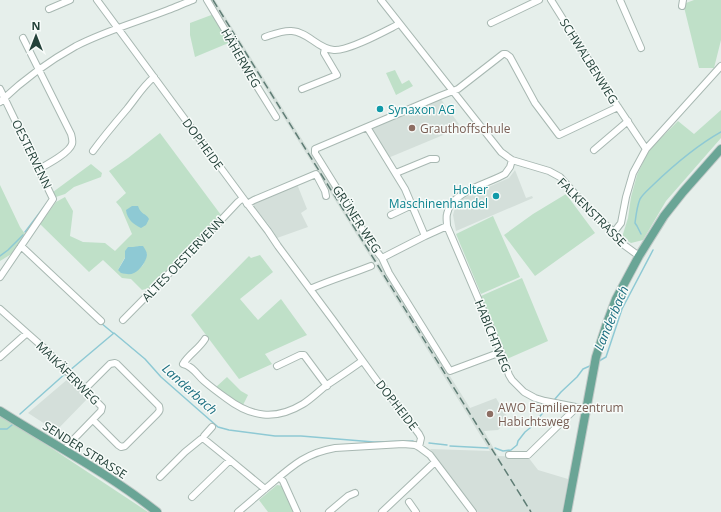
<svg xmlns="http://www.w3.org/2000/svg" width="721" height="512" viewBox="0 0 721 512" font-family="'Open Sans',sans-serif">
<rect width="100%" height="100%" fill="#e6efeb"/>
<path fill="#d4dfda" d="M211,0H215L378,261L374,263Z
M440,98L459,124L448,133L388,158L370,129L371,127Z
M515,170L526,198L532,196L533,198L456,231L453,215L456,204L461,199L509,178Z
M297,184L307,209L301,213L308,227L277,238L269,225L254,207L253,204L254,203Z
M379,263L470,408L496,398L509,420L498,430L484,431L498,456L528,457L538,470L568,479L562,512H478L440,462L430,449L490,451L375,265Z
M69,378L89,397L56,431L28,413Z"/>
<path fill="#bfe0c8" fill-rule="evenodd" d="M694,0H721V40L714,68H699L684,7L686,3Z
M214,14L231,42L195,57L190,35V23Z
M395,70L402,84L409,80L413,86L396,95L386,73Z
M721,110V138L666,201L643,240L631,243L623,238V234L628,218L631,197L637,175L649,150L678,121L694,134Z
M160,133L221,215L149,288L142,290L131,279L122,278L103,260L89,272L40,224L56,202L65,197L73,211L70,236L83,242L105,243L115,251L132,234L121,208L116,202L126,193L109,171L128,158ZM139,246L147,254L143,265L135,272L118,270C123,261 128,249 139,246Z
M91,164L102,173L101,177L74,187L65,194L56,197L53,192Z
M0,185L20,227L25,234L13,253L0,261Z
M566,194L595,233L535,276L504,235L533,214Z
M493,216L520,277L481,294L456,234Z
M260,255L273,272L240,299L258,320L281,299L307,335L265,354L272,364L239,379L191,315L249,256L251,258Z
M522,278L548,341L507,359L481,296Z
M227,377L241,391L248,395L243,405L230,398L216,387Z
M0,414L148,512H0Z
M277,485L283,486L296,512H268L259,500Z"/>
<path fill="#8ec9d4" d="M132,206H138C141,215 146,213 149,219L146,225L141,228C133,224 127,219 126,210Z
M139,246H143C145,249 147,252 147,255C146,262 140,270 134,273C130,275 126,274 121,273L118,270L125,258V251L128,247H133Z"/>
<g fill="none" stroke-linecap="round" stroke-linejoin="round">
<path stroke="#8ec9d4" stroke-width="1.5" d="M25,232L47,203
M641,234L637,226L635,223C636,215 637,206 640,199C643,194 649,189 653,185C674,165 696,146 721,132
M0,256L8,250L23,235
M101,323L113,333
M599,361L606,357L622,309L653,250
M69,371L114,333L145,359L161,377L194,406L218,427L229,430L275,436H301L374,442L413,441
M555,399L561,392L577,377L583,369L592,365
M20,414L66,373
M0,429H7L12,425
M429,443L447,445
M450,446L488,448
M495,448L503,451L511,450L517,445L518,441L525,432L530,428L547,408"/>
<defs>
<path id="minor" d="M97,0L243,198L268,231L278,246L333,320L378,382L384,388L419,434L421,438L419,447
M207,0L237,50L238,56L276,117
M381,0L501,152L512,160L549,171L560,177L592,213L614,232L624,245L639,256
M551,0L618,107L646,149
M620,0L641,48
M682,6L683,0
M49,9L70,0
M491,23L539,0
M265,37C274,34 283,30 292,31C308,32 318,49 334,50C349,51 385,31 399,24
M23,38L71,134C72,138 73,141 72,144C69,153 48,164 39,169
M0,89L53,199L0,277
M302,89L337,75L324,53L325,48
M0,102C23,80 49,61 76,46C105,31 137,22 168,10C176,7 185,3 193,0
M367,127L405,189L425,236
M594,150L628,121
M93,151C104,136 115,123 127,109C136,98 143,86 154,77
M512,160L510,167L505,174C488,184 451,191 447,214C446,217 447,222 447,226L501,352L509,375L512,380L524,392L535,398L545,401L586,409
M396,173L430,159H436
M247,204L254,200L316,174L325,191L326,196
M391,215L412,205
M614,232L621,223L626,197L633,173L646,149L721,66
M21,246L101,321
M382,258L425,236L447,226
M310,289C330,280 351,274 371,266
M0,309L27,333L0,357
M123,320L206,236L238,202L243,198
M27,333L44,348L102,407L101,411L70,443L65,450
M205,339C199,349 189,354 183,364C193,366 197,375 204,381C211,387 219,393 226,398C251,417 275,421 303,404C311,399 319,391 327,385C339,377 351,369 362,361
M501,352L450,371L389,273L382,258L374,248L315,153V149L440,96L458,89L503,54H506L510,57L535,103L559,135L618,107
M277,366L300,355H304L327,386
M85,389L110,364L115,363L117,364L159,406C160,410 160,411 157,414L125,446L121,447L118,445L93,420
M204,439V436L212,427
M509,455H528L573,411L575,407
M160,477L185,452L201,439H204L230,460L265,489
M279,477L283,481L297,512
M192,497L230,460
M409,502L416,512
M238,512C249,503 260,493 271,484C292,466 306,453 335,448L403,444L415,445L419,447L430,455L473,512
M329,512L348,496L355,493
M382,512L435,462"/>
<path id="major" d="M0,411C52,444 108,473 157,512
M567,512L596,357L607,323L616,299L639,256L664,216L683,192L721,149"/>
</defs>
<use href="#minor" stroke="#a8b8b2" stroke-width="8"/>
<use href="#major" stroke="#c2cac8" stroke-width="10"/>
<use href="#minor" stroke="#fff" stroke-width="6"/>
<use href="#major" stroke="#6aa596" stroke-width="8"/>
<path stroke="#5f7d75" stroke-width="1.5" stroke-dasharray="8 4" stroke-linecap="butt" d="M213,0L531,512"/>
</g>
<g fill="#0f9aa8" stroke="#f7fbf9" stroke-width="1.5">
<circle cx="380" cy="109" r="4"/>
<circle cx="496" cy="196" r="4"/>
</g>
<g fill="#8d6e63" stroke="#f7fbf9" stroke-width="1.5">
<circle cx="412" cy="128" r="4"/>
<circle cx="490" cy="414" r="4"/>
</g>
<g text-anchor="middle" dominant-baseline="central" stroke-width="3" stroke-linejoin="round" paint-order="stroke">
<g font-size="12" fill="#24423a" stroke="#f7fbf9">
<text transform="translate(241 58) rotate(60)">HÄHERWEG</text>
<text transform="translate(589 61) rotate(58)">SCHWALBENWEG</text>
<text transform="translate(203 144) rotate(54)">DOPHEIDE</text>
<text transform="translate(32 154) rotate(64)">OESTERVENN</text>
<text transform="translate(592 212) rotate(45)">FALKENSTRASSE</text>
<text transform="translate(357 219) rotate(57)">GRÜNER WEG</text>
<text transform="translate(183 259) rotate(-46)">ALTES OESTERVENN</text>
<text transform="translate(493 336) rotate(68)">HABICHTWEG</text>
<text transform="translate(68 373) rotate(45)">MAIKÄFERWEG</text>
<text transform="translate(397 405) rotate(52)">DOPHEIDE</text>
<text transform="translate(85 450) rotate(32)">SENDER STRASSE</text>
</g>
<g font-size="12" fill="#0d838f" stroke="#f7fbf9" text-anchor="start">
<text x="388" y="109">Synaxon AG</text>
<text x="488" y="189" text-anchor="end">Holter<tspan x="488" dy="14">Maschinenhandel</tspan></text>
</g>
<g font-size="12" fill="#785e54" stroke="#f7fbf9" text-anchor="start">
<text x="420" y="128">Grauthoffschule</text>
<text x="498" y="407">AWO Familienzentrum<tspan x="498" dy="14">Habichtsweg</tspan></text>
</g>
<g font-size="13" font-style="italic" fill="#1c6f80" stroke="#f7fbf9">
<text transform="translate(611 318) rotate(-67)">Landerbach</text>
<text transform="translate(190 389) rotate(42)">Landerbach</text>
</g>
</g>
<g transform="translate(36 36)" stroke="#f7fbf9" stroke-width="3" paint-order="stroke">
<path d="M0-3L7 15L0 10L-7 15Z" fill="#24423a"/>
<text y="-6" font-size="11" font-weight="bold" text-anchor="middle" fill="#24423a">N</text>
</g>
</svg>
